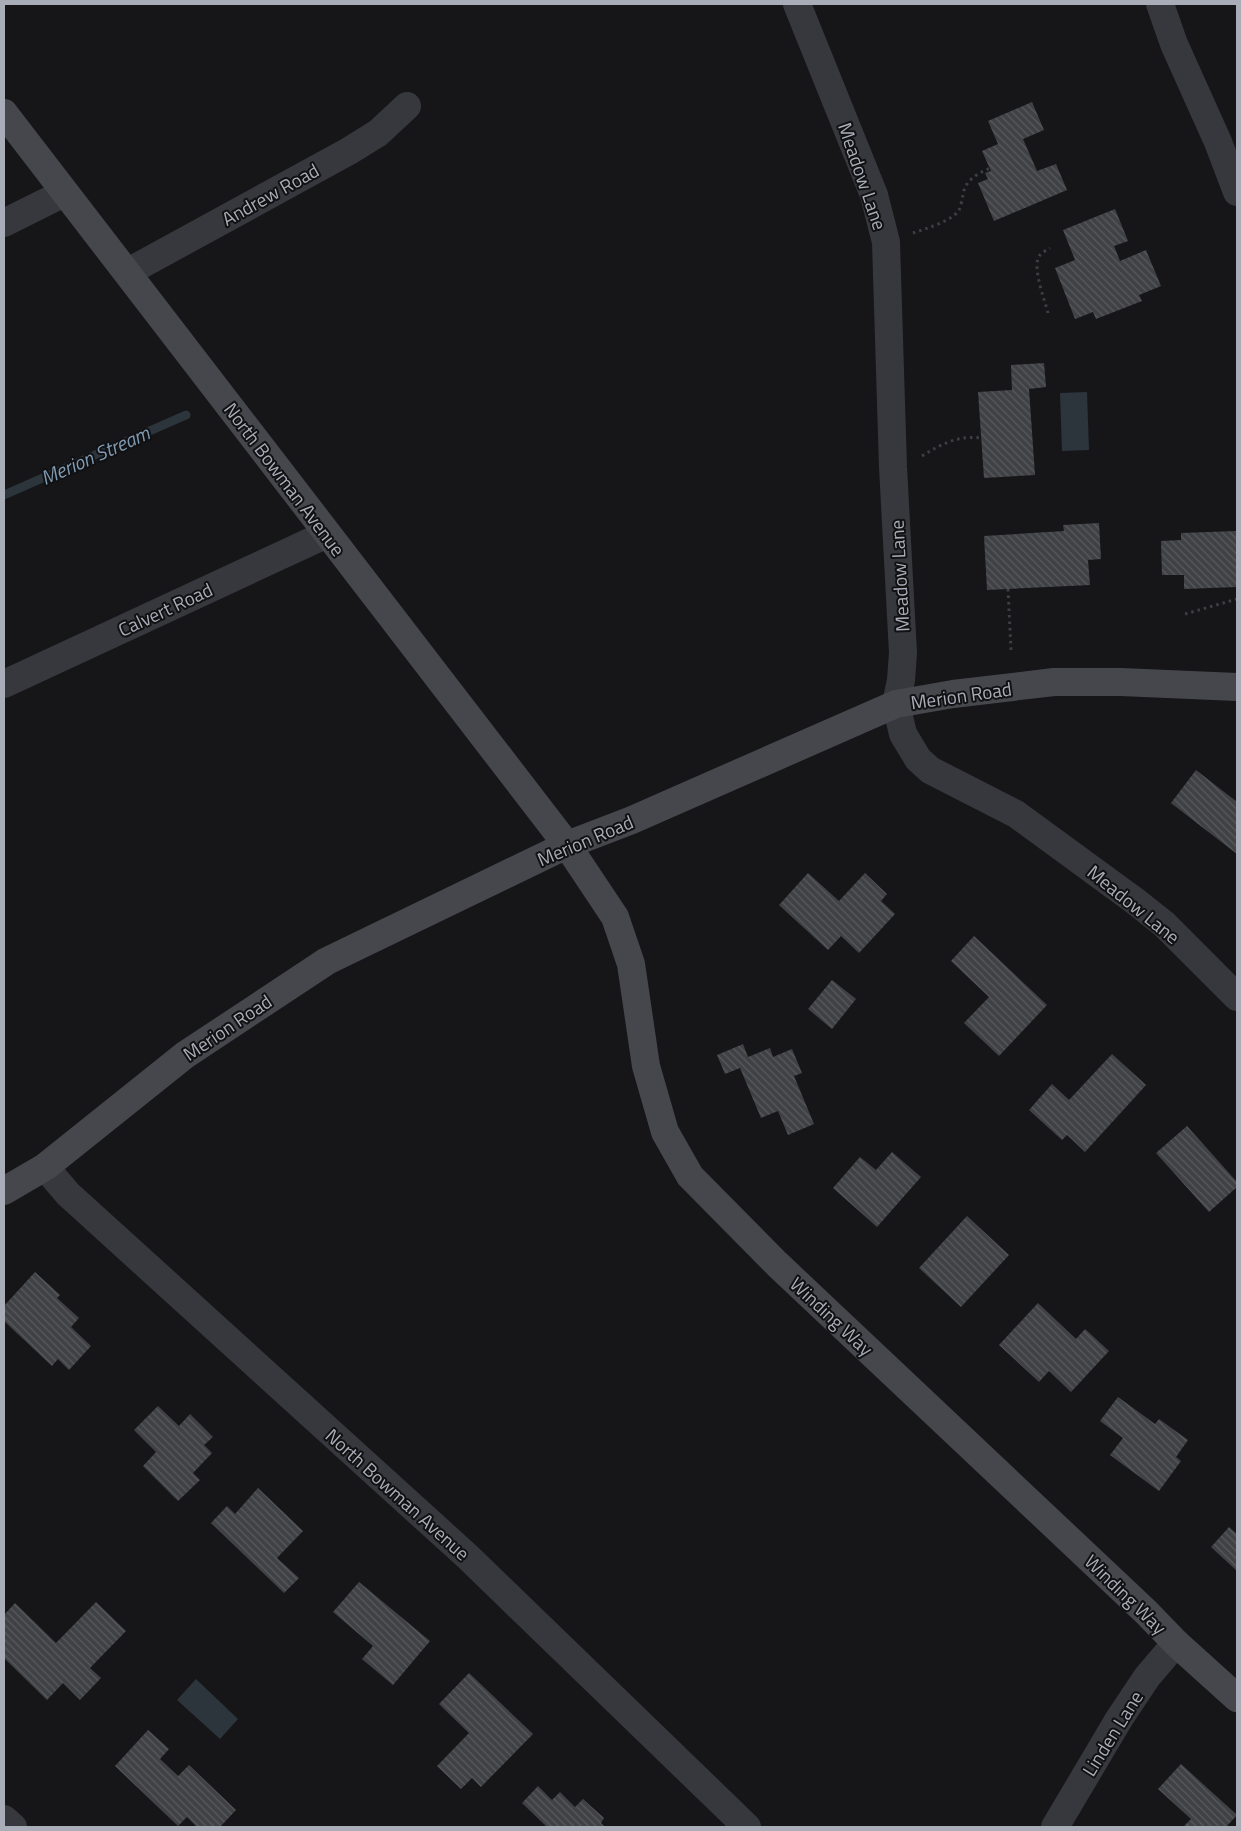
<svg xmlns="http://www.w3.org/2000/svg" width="1241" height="1831" viewBox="0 0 1241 1831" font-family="'Titillium Web',sans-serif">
<defs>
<pattern id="building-back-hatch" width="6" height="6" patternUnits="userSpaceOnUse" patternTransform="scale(1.25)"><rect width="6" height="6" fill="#404145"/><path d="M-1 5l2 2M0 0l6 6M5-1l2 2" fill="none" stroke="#595a5e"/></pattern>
</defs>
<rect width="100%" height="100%" fill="#161618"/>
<path fill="#2c353c" d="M1087,392L1089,450L1062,451L1060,393Z
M196,1679L238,1719L220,1739L177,1700Z"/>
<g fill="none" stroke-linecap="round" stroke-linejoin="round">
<path stroke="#2c353c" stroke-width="9" d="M4,495L186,415"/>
</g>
<path fill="url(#building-back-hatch)" d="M1032,102L1044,130L1023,139L1037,171L1056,164L1067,190L994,221L978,183L988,179L985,173L991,171L982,151L998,144L988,121Z
M1115,209L1128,241L1114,246L1120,261L1146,250L1161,286L1139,295L1142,301L1096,319L1093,312L1075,319L1055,268L1075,260L1063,230Z
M1044,363L1046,387L1029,389L1035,475L984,478L978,392L1012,390L1011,365Z
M1099,523L1101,559L1088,560L1090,585L987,590L984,536L1064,531L1063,525Z
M1237,531V587L1184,589V575H1162L1161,541L1181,540V533Z
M1196,770L1237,802V854L1171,803Z
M808,873L839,901L865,873L887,894L881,901L895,914L859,953L841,936L828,950L779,905Z
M974,936L1047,1005L999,1056L964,1023L989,997L951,961Z
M832,980L856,999L832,1029L808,1009Z
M743,1044L748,1057L770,1048L773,1057L792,1049L802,1073L794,1076L814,1124L788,1135L778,1111L761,1118L740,1068L725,1074L717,1055Z
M1112,1054L1146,1085L1085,1152L1067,1135L1062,1140L1029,1110L1052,1084L1069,1100Z
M1187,1126L1237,1182V1187L1209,1212L1156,1153Z
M892,1152L921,1177L877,1227L833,1188L860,1157L876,1170Z
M967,1216L1009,1255L961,1307L919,1268Z
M35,1272L60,1295L57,1298L79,1318L71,1327L91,1346L69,1370L58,1359L52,1366L4,1321V1306Z
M1038,1303L1076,1339L1085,1329L1109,1351L1071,1392L1049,1371L1039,1382L999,1345Z
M1118,1397L1155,1424L1159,1419L1188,1440L1176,1457L1181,1461L1159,1491L1110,1455L1123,1438L1100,1421Z
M158,1406L179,1426L190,1414L213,1437L204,1445L212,1453L193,1473L200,1480L178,1501L143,1466L156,1452L134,1430Z
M258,1488L303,1531L277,1558L299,1578L284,1593L211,1523L227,1506L235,1514Z
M1229,1527L1237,1534V1571L1211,1547Z
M359,1582L430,1641L393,1685L362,1659L373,1646L333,1612Z
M96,1602L126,1631L90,1668L101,1678L80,1700L63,1683L47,1700L4,1658V1615L15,1603L56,1643Z
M469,1673L533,1734L481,1787L472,1778L461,1789L437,1766L469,1733L439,1704Z
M148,1730L169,1749L160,1759L178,1776L189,1765L236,1810L220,1827H197L187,1817L178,1826L115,1766Z
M1181,1764L1237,1815L1226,1827H1183L1191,1819L1158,1789Z
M538,1786L552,1800L560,1792L575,1807L583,1799L604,1818L601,1823L605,1827H547L522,1803Z"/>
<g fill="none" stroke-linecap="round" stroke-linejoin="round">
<path stroke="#3d3f44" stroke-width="3" stroke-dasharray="2.5 4" stroke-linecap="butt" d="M913,233C925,229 952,221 959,210C961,206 962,199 963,195C965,180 977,174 990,168
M1048,313C1045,301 1031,265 1040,255C1042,252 1047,250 1050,248
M922,456C941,444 959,435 981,438
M1008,589L1011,650
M1185,614L1237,599"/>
<path stroke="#37383d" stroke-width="28" d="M797,4L874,195L886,242L893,467L903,653L901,680L896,704L903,734L918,759L930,770L1016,814L1135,901L1164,924L1237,997
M1160,4L1174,44L1218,142L1237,192
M4,223L64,193
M128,272L349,151L378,133L407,106
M4,684L327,534
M45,1167L68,1194L468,1557L747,1827
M4,1819L13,1827
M1055,1827L1119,1719L1147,1677L1176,1643"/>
<path stroke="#45474d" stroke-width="28" d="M4,113L567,845L615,917L631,964L646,1066L665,1132L690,1176L777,1264L1146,1612L1176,1643L1237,1698
M4,1191L45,1167L185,1055L327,961L567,845L632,820L896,704L953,694L1054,682H1121L1237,687"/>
</g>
<g text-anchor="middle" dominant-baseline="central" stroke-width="4" stroke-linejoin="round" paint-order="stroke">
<g font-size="19" fill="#a8adb8" stroke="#111113">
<text transform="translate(863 176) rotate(71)">Meadow Lane</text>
<text transform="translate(270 194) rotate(-29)">Andrew Road</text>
<text transform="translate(285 479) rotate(53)">North Bowman Avenue</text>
<text transform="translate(899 576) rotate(-93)">Meadow Lane</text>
<text transform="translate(165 609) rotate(-25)">Calvert Road</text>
<text transform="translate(961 695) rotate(-8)">Merion Road</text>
<text transform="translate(585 840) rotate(-23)">Merion Road</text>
<text transform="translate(1134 904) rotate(39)">Meadow Lane</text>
<text transform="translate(227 1027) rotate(-34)">Merion Road</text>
<text transform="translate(832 1316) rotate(43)">Winding Way</text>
<text transform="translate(398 1494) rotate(42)">North Bowman Avenue</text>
<text transform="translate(1126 1594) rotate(44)">Winding Way</text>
<text transform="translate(1112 1733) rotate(-58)">Linden Lane</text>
</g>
<g font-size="20" font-style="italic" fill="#7f9bb3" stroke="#111113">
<text transform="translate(95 455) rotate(-24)">Merion Stream</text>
</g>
</g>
<rect width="1241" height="1831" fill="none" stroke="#a8adb8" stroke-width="10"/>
</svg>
